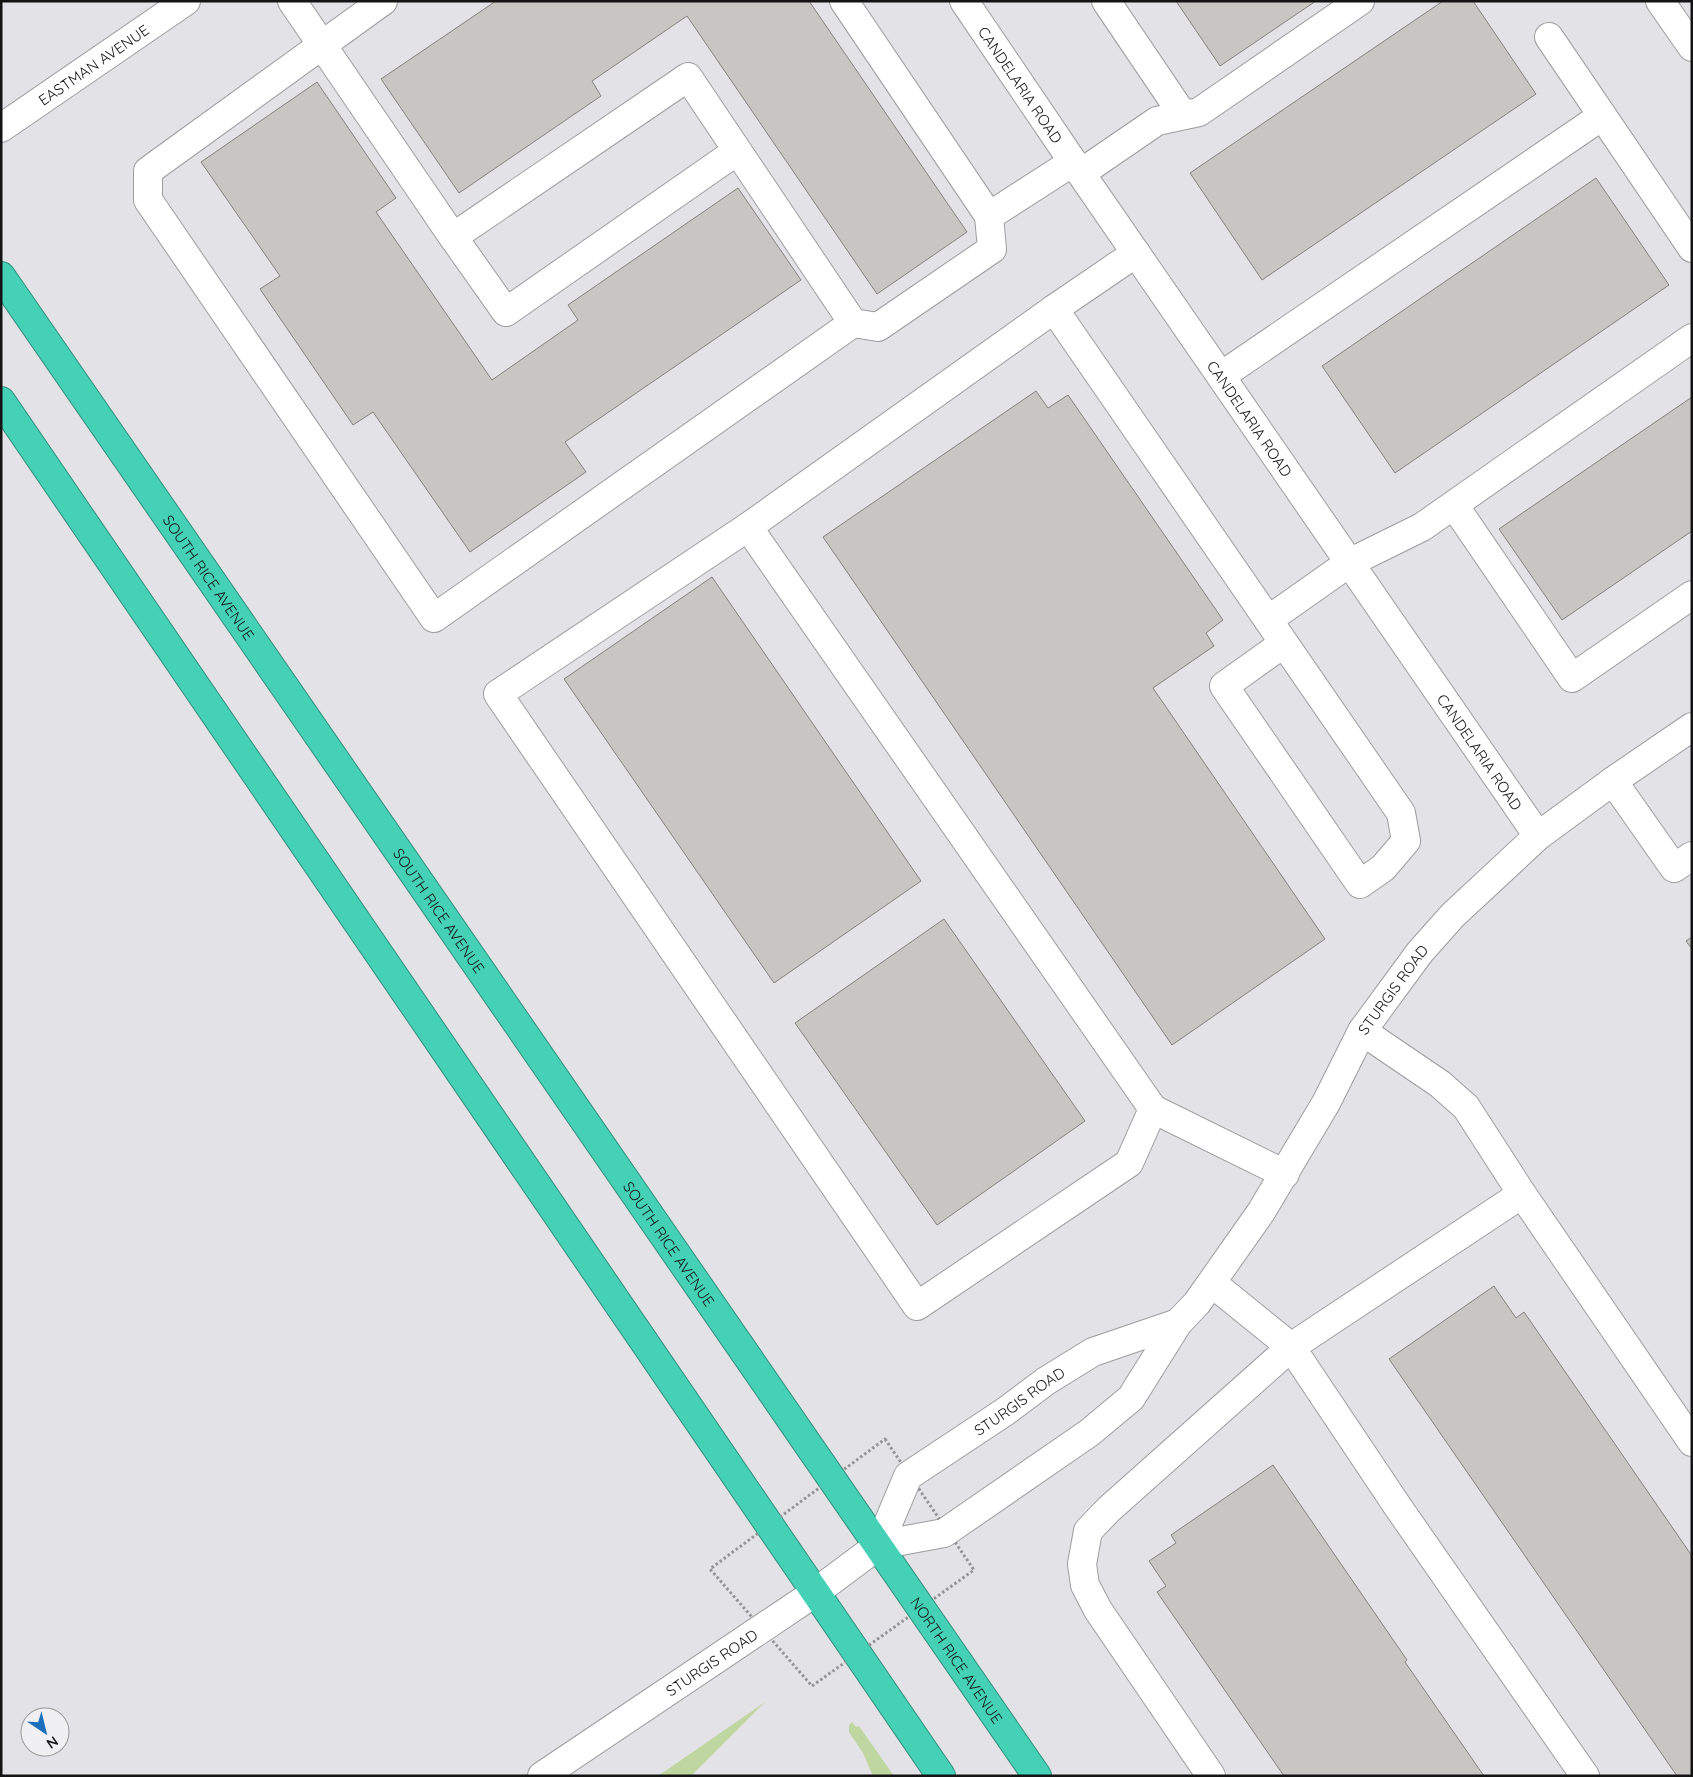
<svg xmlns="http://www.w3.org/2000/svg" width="1693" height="1777" viewBox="0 0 1693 1777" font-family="Quicksand,sans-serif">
<rect width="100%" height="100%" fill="#e3e2e6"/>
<path fill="#bfd6a1" d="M765,1702L691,1776H658Z
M852,1722L856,1727L859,1726L894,1776H873L863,1753L849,1732V1725Z"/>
<path fill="#c8c6c3" stroke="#84827f" d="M496,1H809L967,232L877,294L687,16L592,81L601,96L459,193L381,79Z
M1176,1H1316L1220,66Z
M1443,1H1473L1536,94L1262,280L1190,173Z
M317,82L396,198L376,212L492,380L578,320L568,305L738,188L801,280L565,442L586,472L470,552L373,412L353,425L260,289L280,276L201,162Z
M1596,178L1669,285L1395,473L1322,366Z
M1036,391L1048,408L1068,395L1223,620L1206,633L1214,646L1153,688L1325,939L1172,1045L823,537Z
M1692,397V531L1562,620L1499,529Z
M712,577L921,881L774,983L564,679Z
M944,919L1085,1121L937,1225L795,1023Z
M1692,937V949L1686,941Z
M1494,1286L1516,1318L1524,1312L1692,1556V1776H1677L1389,1359Z
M1273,1465L1407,1660L1405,1662L1484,1776H1284L1157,1592L1166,1586L1149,1561L1176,1543L1171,1535Z"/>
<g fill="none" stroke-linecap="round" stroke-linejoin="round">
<defs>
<g id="minor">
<path d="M292,1L453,237L688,77L853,323"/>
<path d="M383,1L148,171V200L434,618L853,323L878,327L992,249L989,216L844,1"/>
<path id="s1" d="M964,1L1073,162L1538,836"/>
<path d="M1106,1L1183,115"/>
<path d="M1660,1L1692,47"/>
<path d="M1549,37L1692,248"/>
<path id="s2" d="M1,128L186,1"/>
<path d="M1081,173L1157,121L1199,112L1360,1"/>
<path d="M989,216L1073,162"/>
<path d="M453,237L506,312L737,151"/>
<path d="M1136,253L1054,309L1401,813L1406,841L1383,868L1360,884L1224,686L1284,643"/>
<path d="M1054,309L748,527L1153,1109L1285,1174"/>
<path d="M1221,376L1602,116"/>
<path d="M1454,505L1572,678L1692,595"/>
<path d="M748,527L498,694L917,1306L1129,1163L1153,1109"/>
<path d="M1268,620L1349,563L1422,527L1692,338"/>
<path d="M1613,781L1674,868L1692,856"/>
<path d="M1362,1031L1440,1084L1466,1107L1522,1194L1291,1347L1398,1507L1585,1776"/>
<path d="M1522,1194L1692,1442"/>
<path id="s3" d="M879,1545L908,1476L1006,1411L1046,1381L1093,1352L1178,1323"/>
<path id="s4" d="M542,1776L816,1592L879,1545L944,1533L1089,1433L1131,1398L1178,1323L1197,1303L1261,1212L1326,1103L1362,1031L1420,952L1453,915L1538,836L1613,781L1692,727"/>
<path d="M1211,1776L1098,1610L1085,1585L1082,1564L1088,1531L1108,1510L1291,1347L1212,1283"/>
</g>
<g id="highway">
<path id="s5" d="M1,276L1037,1776"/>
<path d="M1,401L941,1776"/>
</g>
</defs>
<use href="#minor" stroke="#9d9da0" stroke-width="30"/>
<use href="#highway" stroke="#338f7e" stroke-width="30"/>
<path stroke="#949396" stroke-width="3" stroke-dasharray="2.5 2.5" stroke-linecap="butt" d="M885,1439L974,1570L812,1686L710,1569Z"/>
<use href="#minor" stroke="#fff" stroke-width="28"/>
<use href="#highway" stroke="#44d1b6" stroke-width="28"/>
</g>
<g text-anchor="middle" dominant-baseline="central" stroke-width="4.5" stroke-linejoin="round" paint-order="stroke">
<g font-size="15" fill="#141415" stroke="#f0f0f3">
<text stroke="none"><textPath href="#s2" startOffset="112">EASTMAN AVENUE</textPath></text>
<text stroke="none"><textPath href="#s1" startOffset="101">CANDELARIA ROAD</textPath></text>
<text stroke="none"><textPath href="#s1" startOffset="506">CANDELARIA ROAD</textPath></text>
<text stroke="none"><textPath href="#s5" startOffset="366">SOUTH RICE AVENUE</textPath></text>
<text stroke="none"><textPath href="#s1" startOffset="911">CANDELARIA ROAD</textPath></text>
<text stroke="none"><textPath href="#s5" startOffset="771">SOUTH RICE AVENUE</textPath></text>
<text stroke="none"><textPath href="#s4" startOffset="1192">STURGIS ROAD</textPath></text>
<text stroke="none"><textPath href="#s5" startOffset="1176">SOUTH RICE AVENUE</textPath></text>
<text stroke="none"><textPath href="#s3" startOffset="209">STURGIS ROAD</textPath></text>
<text stroke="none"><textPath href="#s5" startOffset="1682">NORTH RICE AVENUE</textPath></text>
<text stroke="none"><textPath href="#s4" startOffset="204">STURGIS ROAD</textPath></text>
</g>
</g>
<rect width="1693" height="1777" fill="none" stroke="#141415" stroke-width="5"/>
<g transform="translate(45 1732) rotate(145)"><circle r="24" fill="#f0f0f3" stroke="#98989a"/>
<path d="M0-4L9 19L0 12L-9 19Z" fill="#1b6ebc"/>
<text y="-8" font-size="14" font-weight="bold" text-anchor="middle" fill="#141415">N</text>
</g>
</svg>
